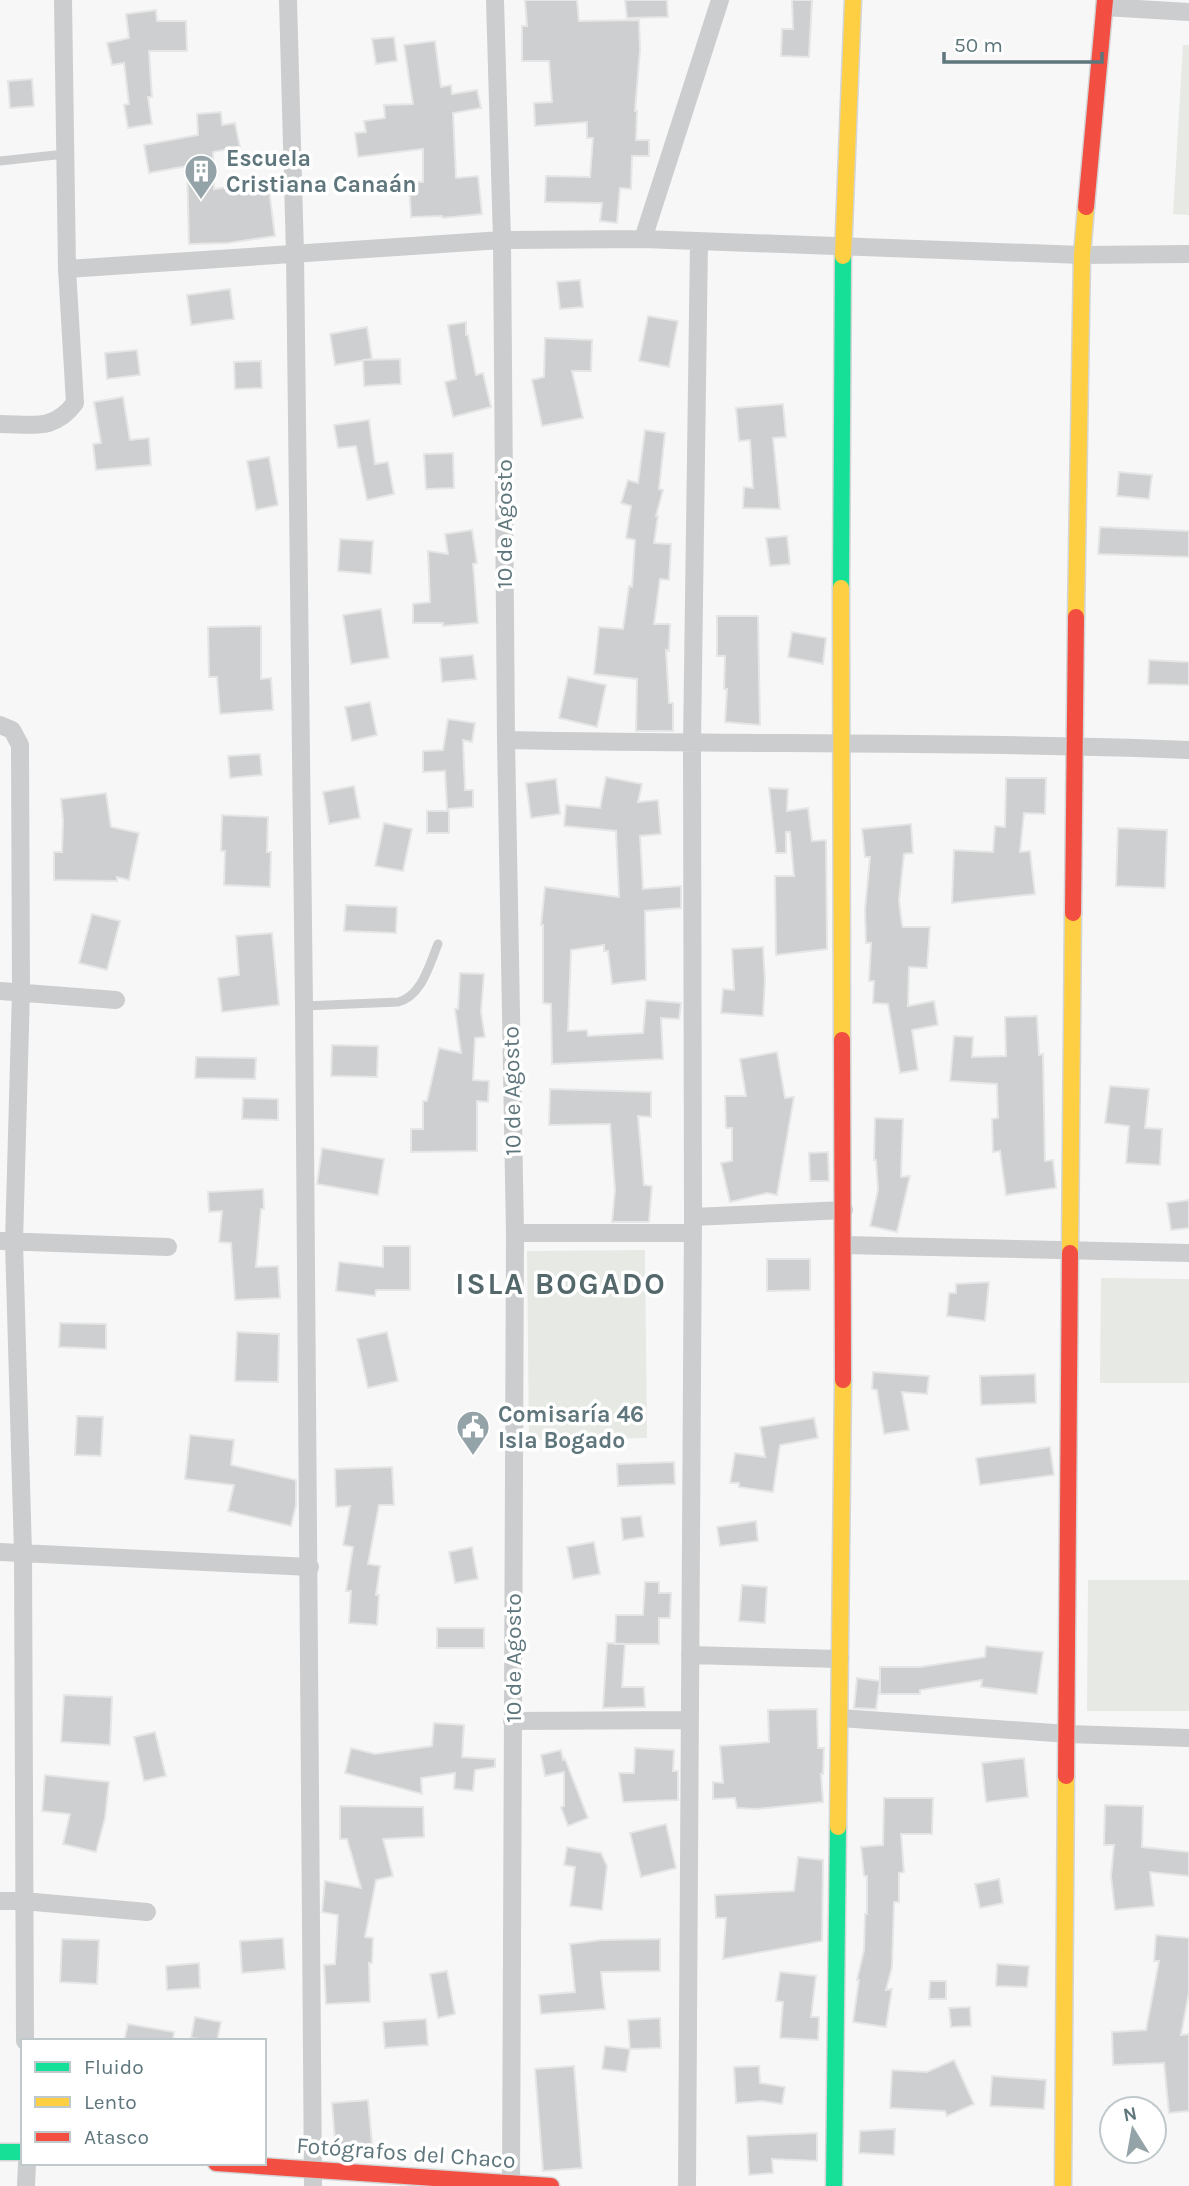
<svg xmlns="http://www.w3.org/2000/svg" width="1189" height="2186" viewBox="0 0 1189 2186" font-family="Karla,sans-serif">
<rect width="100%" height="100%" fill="#f7f7f7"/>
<path fill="#e7e9e4" d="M1183,45H1189V215L1173,214Z
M645,1250L647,1438L529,1440L527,1251Z
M1101,1278L1189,1279V1383H1100Z
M1088,1580H1189V1711H1087Z"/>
<path fill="#cdcfd0" stroke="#e6e6e6" stroke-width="2" d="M525,0H577L579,21L639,20L640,50L635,111H637L636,140H649V156H632L631,189L620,188L617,223L600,221L602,203L545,202L546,176L590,177L593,138H587V122L535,126L534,103L552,102L549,61H522V26H527Z
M625,0H667L668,17L627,18Z
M792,0H812L809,57L781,56L782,29H793Z
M156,10L157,21H186L187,51H149L152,97H148L152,124L128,128L124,105L129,104L124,63L112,65L107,43L129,38L126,14Z
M394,37L397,61L376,64L372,39Z
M435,41L441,87L451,85L452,94L477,90L481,108L453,113L456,178L478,176L482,214L443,218L442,216L411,217L409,182H423V149L358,157L355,133L366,132L364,121L385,118L384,105L413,104L404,45Z
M32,79L34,106L10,108L8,81Z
M221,112L222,125L235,123L240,147L213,152L214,189L268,182L275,236L228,243L189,244L187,166L149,173L144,145L198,135L197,114Z
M580,280L583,307L560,309L557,282Z
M230,289L234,319L191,325L187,295Z
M648,316L678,321L669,367L639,361Z
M466,322V335H468L476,375L483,373L491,407L453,417L445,382L456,379L448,325Z
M367,327L372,359L335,365L330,334Z
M545,338L592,340L591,371H572L583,418L542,426L532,380L544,377Z
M137,350L140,375L107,379L105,353Z
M400,359L401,384L364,386L363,360Z
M261,361L262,388L235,389L234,362Z
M123,397L130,440L149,438L151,465L96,470L93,444L101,443L94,402Z
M783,404L786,437L773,438L780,509L743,508L744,487L753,488L750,440L739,441L736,408Z
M369,420L375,464L388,462L394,494L367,500L356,446L338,448L334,425Z
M645,430L665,433L659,489L663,490L656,516H658L654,543L671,544L669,580L660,579L654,624H670L669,651L666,650L669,703H673V731H636L637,679L594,674L599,627L623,629L629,586L632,587L635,540L626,538L631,506L621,503L628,480L638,483Z
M453,453L454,488L426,489L424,454Z
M269,457L278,505L256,510L247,461Z
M1119,472L1152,475L1149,499L1117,496Z
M1100,527L1189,531V557L1098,554Z
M472,530L477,563L473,564L478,623L443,626V623H413V604L430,602L428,551L448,554L445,534Z
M787,536L790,564L770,566L766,538Z
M340,539L373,541L371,574L338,571Z
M381,609L389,658L351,664L343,615Z
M717,616H758L760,725L725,722L727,689H724L725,656H717Z
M261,626V679L271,678L273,710L220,714L217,677H209L208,627Z
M792,632L826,638L823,664L788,657Z
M473,655L476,679L442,682L440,658Z
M1149,660L1189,662V685L1148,684Z
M568,677L606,685L597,727L559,718Z
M370,702L377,735L352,741L345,707Z
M448,719L475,723L472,742L463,740L465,790H473V807L447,809L445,771L423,772V751L443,750Z
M260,754L262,775L230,778L228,756Z
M606,777L642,784L638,802L658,800L661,834L640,836L643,889L681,886V908L645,911L646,980L612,984L608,951H604V945L571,950L568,1031L587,1030L588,1036L643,1033L646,1000L681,1003L679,1019L661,1018L663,1059L552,1064L551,1004L543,1003V925H541L545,887L619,897L616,831L564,826L566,805L600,808Z
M1006,778H1046L1045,814L1024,813L1020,852L1030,851L1035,894L952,903L954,850L993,852L995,826L1005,827Z
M556,779L560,814L531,818L526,783Z
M354,786L360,818L329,824L323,792Z
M769,788L788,789L787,811L808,808L812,841L826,840L827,949L776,955L775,876H794L790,832H786V853H776Z
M106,793L111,827L139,833L129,880L117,877V881L54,880V852H62L63,820L61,799Z
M427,811H449V833H427Z
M222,815L268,817L267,852H271L270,887L224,885L225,851H221Z
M384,823L412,829L403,871L375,866Z
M911,824L913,853L904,854L899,901L902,924L903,927H930L927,968L909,967L908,1006L934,1001L938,1025L912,1030L918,1070L900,1073L888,1004L873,1003L874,981H869L871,943H866L865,910L870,857H865L862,829Z
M1118,828L1167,830L1165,888L1116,886Z
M346,905L397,907L396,933L344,931Z
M92,914L120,921L107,970L79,963Z
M272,933L279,1005L222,1012L218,978L239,975L236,936Z
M763,947L765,981L763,1016L721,1013L723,989L734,990L732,949Z
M460,973L484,974L481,1012L485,1037L475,1038L473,1080L489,1081L488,1102L477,1101V1151L411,1152V1129H423V1101H427L439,1048L461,1053L455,1009H458Z
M1037,1016L1039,1055L1043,1054L1045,1161L1053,1160L1056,1188L1006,1195L1000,1151L993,1152L992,1119L998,1118L997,1084L950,1081L954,1036L973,1037L972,1057L1006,1056L1005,1017Z
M332,1045L378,1046L377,1077L331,1076Z
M777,1052L785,1098L794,1097L777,1195L767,1193L730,1202L721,1163L732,1161V1128H726L725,1096H746L740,1059Z
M196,1057L256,1058L255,1079L195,1078Z
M1110,1086L1149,1089L1145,1128L1162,1129L1160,1165L1126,1163L1129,1126L1105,1123Z
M550,1089L651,1092V1117L638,1116L644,1185L652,1186L649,1222H612L615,1190L610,1124L549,1125Z
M243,1098L278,1099V1120L242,1119Z
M875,1118L903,1119L901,1177L910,1176L897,1232L870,1226L878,1190L876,1160H874Z
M322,1148L384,1159L378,1195L317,1184Z
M828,1152L829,1181H810L809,1153Z
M263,1189L264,1209H261L256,1267L278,1266L280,1298L235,1300L231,1243L219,1242L222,1211L209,1212L208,1192Z
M1189,1200V1228L1171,1230L1167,1203Z
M383,1246H410V1290H376L375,1296L336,1291L339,1262L383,1267Z
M767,1259H810V1290L767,1291Z
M989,1282L985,1321L947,1316L949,1293H956V1284Z
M60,1323L106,1324V1349L59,1347Z
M237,1332L279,1334L278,1382L235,1381Z
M387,1332L398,1381L368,1388L357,1339Z
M873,1372L929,1376L927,1394L902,1392L909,1430L884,1434L877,1390L872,1389Z
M1035,1374L1036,1403L981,1405L980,1376Z
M77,1416L103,1417L101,1456L75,1455Z
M814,1418L818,1438L780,1445L773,1492L739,1487V1483H730L735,1453L765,1457L760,1427Z
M190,1435L234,1440L231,1465L296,1480V1505L291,1526L228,1511L234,1485L185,1479Z
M1050,1447L1054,1475L980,1485L976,1458Z
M674,1462L675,1484L618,1486L617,1464Z
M392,1467L394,1505H379L368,1564L380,1566L376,1595H379L377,1625L349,1623L351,1591H346L353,1547L343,1545L350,1506L336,1507L335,1469Z
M641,1516L644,1537L623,1540L621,1518Z
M756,1521L758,1541L720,1546L717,1527Z
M594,1542L600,1574L573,1579L567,1547Z
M472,1547L478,1579L455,1583L449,1552Z
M645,1582H659V1593H671L670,1618H659V1644H615L616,1615H643Z
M742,1585L767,1587L765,1623L739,1621Z
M437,1628H484V1648H437Z
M607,1643L625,1644L622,1687H644L645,1707L603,1708Z
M986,1646L1043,1652L1037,1694L981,1687L982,1680L920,1690V1694H880V1667H920L985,1657Z
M857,1678L880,1681L876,1709L854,1708Z
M64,1695L112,1697L110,1745L61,1742Z
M817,1709L818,1748H824L823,1774H821L823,1802L757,1809L737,1808L735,1798L713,1799V1782L723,1783L720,1746L769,1742L768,1710Z
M434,1723L464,1725L462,1757L495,1759V1767L475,1770L473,1791L454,1789L455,1773L421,1778L422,1794L345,1773L351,1748L375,1754L432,1746Z
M155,1732L166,1776L144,1781L134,1737Z
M635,1748L674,1750L673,1771H678V1800L623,1802L619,1773H634Z
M561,1750L563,1760L565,1759L588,1818L568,1826L561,1807L564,1806V1772L545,1776L541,1755Z
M1024,1758L1028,1797L986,1802L982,1763Z
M45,1775L109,1782L105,1818L96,1852L63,1844L70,1814L42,1811Z
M884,1798H933L932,1834H901L904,1872L899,1873V1902H894L892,1967L886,1990L892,1989L886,2027L853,2022L859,1980H857L864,1950L865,1914H867V1876H864L861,1847L883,1845Z
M1105,1805L1143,1806L1142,1847L1189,1852V1876L1150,1872L1154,1906L1115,1910L1111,1876L1114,1845H1104Z
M340,1806L423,1807L424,1837L383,1839L393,1876L376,1880L365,1937L373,1938L372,1963H369L370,2002L326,2004L324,1965L335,1964L338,1915L322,1912L325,1881L361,1888L347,1839H340Z
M666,1824L676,1868L641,1877L630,1833Z
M567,1847L601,1853L607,1866L602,1910L570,1906L575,1867L564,1865Z
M798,1857L823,1860L822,1941L723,1959L726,1918H716L715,1895L794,1891Z
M999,1879L1003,1903L980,1908L975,1884Z
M1156,1935L1189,1938V1992L1181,2035L1189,2034V2111L1169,2113L1164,2063L1113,2065L1112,2032L1146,2030L1159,1961H1154Z
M283,1938L285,1969L242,1973L240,1941Z
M62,1939L99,1940L97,1984L60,1982Z
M660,1939V1971L601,1972L605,2009L541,2014L539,1995L575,1992L570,1944L601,1940Z
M199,1963L200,1988L167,1990L166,1966Z
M997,1964L1029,1966L1027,1987L996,1986Z
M447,1971L455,2014L438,2018L430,1974Z
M780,1972L816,1976L811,2017H819L818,2040L780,2038L783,2002L776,2001Z
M930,1981H946V1999H929Z
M970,2007L971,2026L951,2027L949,2008Z
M195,2017L221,2022L217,2041L191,2038Z
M660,2018L661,2048L630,2049L628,2020Z
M426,2019L428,2045L385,2048L383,2022Z
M128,2024L174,2032L173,2041H124Z
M605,2046L630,2049L626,2072L602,2069Z
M954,2060L974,2104L947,2116L945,2111L890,2108L892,2070L927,2072Z
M574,2066L582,2168L543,2171L535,2069Z
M759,2066L760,2083L785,2087L782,2104L762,2101L736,2103L734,2067Z
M992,2076L1046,2080L1044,2109L990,2106Z
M368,2100L373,2153L336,2155L332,2103Z
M895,2129L894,2155L859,2153L860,2131Z
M817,2133V2161L772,2159L773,2173L749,2175L747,2136Z"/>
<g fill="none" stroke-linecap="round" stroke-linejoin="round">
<defs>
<path id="fast" d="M841,588L843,256
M0,2152H23
M834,2186L838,1827"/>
<path id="slow" d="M843,256L853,0
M841,588L842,1040
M1076,617L1082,255L1086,207
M1070,1253L1073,913
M838,1827L843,1380
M1063,2186L1066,1776"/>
<path id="jam" d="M1086,207L1105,0
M1073,913L1076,617
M842,1040L843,1380
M1066,1776L1070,1253
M216,2163L551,2186"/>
</defs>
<use href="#fast" stroke="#d4d5d6" stroke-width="19"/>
<use href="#slow" stroke="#d4d5d6" stroke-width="19"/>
<use href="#jam" stroke="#d4d5d6" stroke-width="19"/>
<path stroke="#cccdce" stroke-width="9" d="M0,161L65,154
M304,1006L398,1002C422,996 429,965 438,944"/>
<path stroke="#cccdce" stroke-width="18" d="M288,0L295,253L304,1006L313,2186
M495,0L502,240L506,740L515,1233L511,2186
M1104,7L1189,12
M643,239L720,0
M67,269L502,240L643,239L1082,255L1189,254
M0,424C33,424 53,432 75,403L67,269L63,0
M0,725L12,730L20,745L21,991L14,1242L23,1553L25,2041
M506,740C734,745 961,741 1189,750
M0,991L116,1000
M693,1217L844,1210
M515,1233H693
M0,1241L168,1247
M844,1245L1189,1253
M0,1552L310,1567
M690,1655L840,1659
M840,1718L1068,1734L1189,1738
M512,1721L689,1720
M0,1901H23L147,1912
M26,2186L27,2163
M687,2186L693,1217L692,744L699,241"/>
<use href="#fast" stroke="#16e098" stroke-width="16"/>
<use href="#slow" stroke="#ffcf43" stroke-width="16"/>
<use href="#jam" stroke="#f24e42" stroke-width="16"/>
</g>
<defs>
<symbol id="building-pin" viewBox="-11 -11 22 30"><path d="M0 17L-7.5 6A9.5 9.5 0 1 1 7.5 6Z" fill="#94a3a7" stroke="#fff"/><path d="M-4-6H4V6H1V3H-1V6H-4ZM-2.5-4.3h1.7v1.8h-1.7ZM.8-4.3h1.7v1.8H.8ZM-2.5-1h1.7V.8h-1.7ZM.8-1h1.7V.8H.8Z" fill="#fff"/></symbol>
<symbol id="civic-pin" viewBox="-11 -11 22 30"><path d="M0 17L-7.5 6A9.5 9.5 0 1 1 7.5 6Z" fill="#94a3a7" stroke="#fff"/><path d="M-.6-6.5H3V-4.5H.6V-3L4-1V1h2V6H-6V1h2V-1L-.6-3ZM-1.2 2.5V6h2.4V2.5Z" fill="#fff"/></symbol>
</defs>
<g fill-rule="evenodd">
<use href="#building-pin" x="182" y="152" width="38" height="52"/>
<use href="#civic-pin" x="454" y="1408" width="38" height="52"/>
</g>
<g text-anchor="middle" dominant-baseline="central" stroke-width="7" stroke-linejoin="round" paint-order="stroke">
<g font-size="23" font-weight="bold" fill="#5e767c" stroke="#fff" text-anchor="start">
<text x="226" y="158">Escuela<tspan x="226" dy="26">Cristiana Canaán</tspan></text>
<text x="498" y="1414">Comisaría 46<tspan x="498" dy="26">Isla Bogado</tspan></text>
</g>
<g font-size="23" fill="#5e767c" stroke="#fff">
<text transform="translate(504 524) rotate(-90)">10 de Agosto</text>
<text transform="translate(512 1091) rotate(-91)">10 de Agosto</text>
<text transform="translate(513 1658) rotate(-90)">10 de Agosto</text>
<text transform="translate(406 2153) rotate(4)">Fotógrafos del Chaco</text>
</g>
<g font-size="30" font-weight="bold" letter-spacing="2" fill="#54686c" stroke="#fff">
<text x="561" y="1284">ISLA BOGADO</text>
</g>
</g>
<rect x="21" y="2039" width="245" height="126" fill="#ffffff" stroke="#bfc8cb" stroke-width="2"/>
<rect x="35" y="2062" width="35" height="10" fill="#16e098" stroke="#bfc8cb" stroke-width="2"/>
<text x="84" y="2074" font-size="21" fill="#5e767c">Fluido</text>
<rect x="35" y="2097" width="35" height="10" fill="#ffcf43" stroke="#bfc8cb" stroke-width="2"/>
<text x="84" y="2109" font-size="21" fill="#5e767c">Lento</text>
<rect x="35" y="2132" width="35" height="10" fill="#f24e42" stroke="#bfc8cb" stroke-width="2"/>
<text x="84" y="2144" font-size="21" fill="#5e767c">Atasco</text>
<g transform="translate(1133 2130) rotate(349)"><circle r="33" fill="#ffffff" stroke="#bfc8cb" stroke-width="2"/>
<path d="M0-5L12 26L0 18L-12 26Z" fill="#94a3a7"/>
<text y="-10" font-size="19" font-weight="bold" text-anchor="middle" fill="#5e767c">N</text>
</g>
<path d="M944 52v10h158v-10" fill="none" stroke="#5e767c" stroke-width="3.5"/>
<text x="954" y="52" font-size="21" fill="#5e767c" stroke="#ffffff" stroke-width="5" paint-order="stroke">50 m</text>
</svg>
